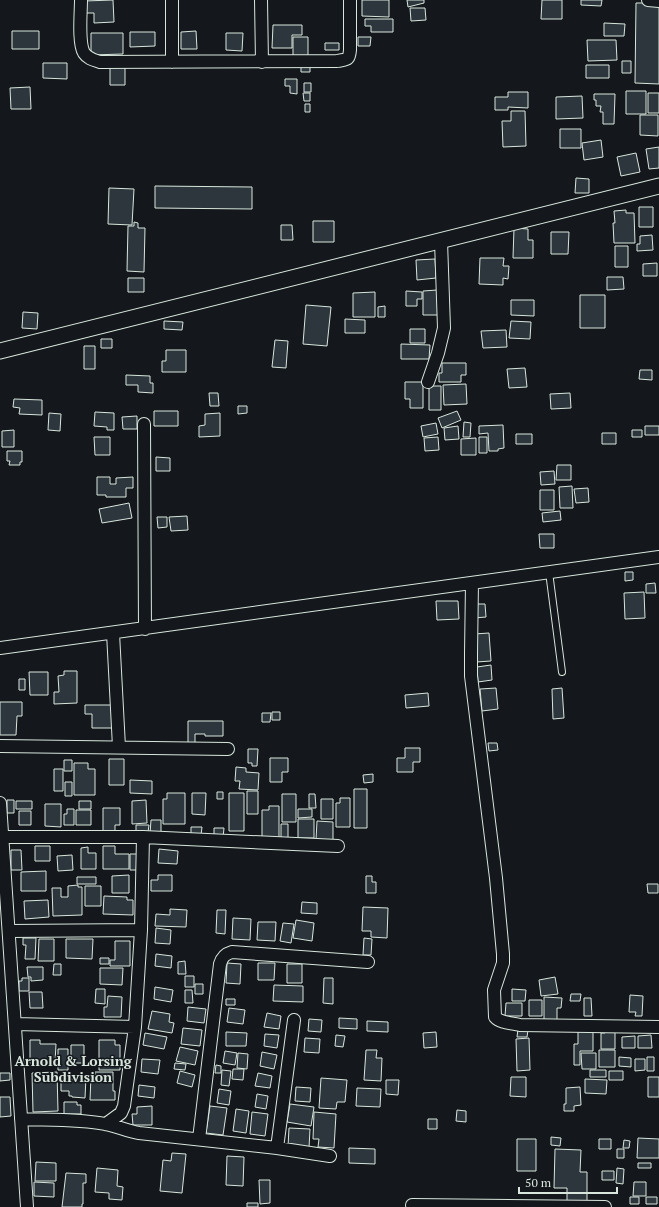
<svg xmlns="http://www.w3.org/2000/svg" width="659" height="1207" viewBox="0 0 659 1207" font-family="'PT Serif',serif">
<rect width="100%" height="100%" fill="#14181c"/>
<path fill="#2c363c" stroke="#d8e6dc" d="M113,0L114,22L94,23V13H84V1Z
M362,0H389V17L362,16Z
M407,0H424V3L408,7Z
M542,0H562V19H541Z
M581,0H602L601,6L581,5Z
M636,3H659V84L635,83Z
M410,8H425L426,20L411,21Z
M365,19H393V32H371V26H365Z
M604,23L625,24L624,36H604Z
M273,25H302V35H292V48H272Z
M12,31H39V49H12Z
M196,31L197,49H181V32Z
M130,32H155V46L130,47Z
M91,33H123V54L91,55Z
M226,33H243L242,51L226,50Z
M293,37H308V57H293Z
M358,37H371L370,46H358Z
M587,40H616L617,60L588,61Z
M325,43H339V50H325Z
M622,61H631V73H622Z
M43,63H67V79L43,78Z
M301,65H310V72H301Z
M586,65H609V78H586Z
M110,66L125,67V85H110Z
M285,79H297V94L290,93V86H285Z
M304,83H311V92H304Z
M30,87L31,109H11L10,88Z
M626,91H646V114H626Z
M508,92H528V108L508,107V110H495V97H508Z
M303,93H310V101H304Z
M648,93H659V113H648Z
M594,94H615L614,124H603V112H600L601,106H596V100H594Z
M582,96L583,118L556,119V97Z
M305,104H310V112H305Z
M511,111H525L526,146L503,147L502,121H511Z
M640,115H658V136L640,135Z
M560,129H581V148H560Z
M601,140L603,157L584,160L582,143Z
M659,147V168L649,169L646,149Z
M636,153L640,172L621,176L617,157Z
M576,178L589,179V193H575Z
M155,186L252,187V209L155,208Z
M109,188L134,189L132,225L108,224Z
M639,207H653V227H639Z
M626,210V213H634L635,243H614L613,223H615L614,211Z
M313,221H334V242H313Z
M134,222L138,223V228H145L144,272L127,271L128,226H134Z
M281,225H292L293,240H281Z
M514,228L528,229V240H533V258H513Z
M551,232H569L568,254H551Z
M652,235L653,250L637,251V244H640V236Z
M615,246H628V267H615Z
M480,258H504L503,266H509L508,279L503,278V285L479,284Z
M435,259L436,278L417,280L416,260Z
M657,263V276H643V264Z
M607,277H623L624,289L607,290Z
M128,278H144V292H128Z
M437,290L438,315H423V291Z
M406,291L422,292V299H417V306H406Z
M375,292V317H353V293Z
M580,295H605V328H580Z
M511,300H534V316L511,315Z
M306,305L331,307L327,346L303,344Z
M385,306V317H378V307Z
M23,312L38,313L37,329L22,328Z
M345,319L365,320V333H345Z
M164,321L183,322L182,330L164,329Z
M511,321L531,322L530,339L509,338Z
M410,329H425V343H410Z
M506,330L507,347L483,348L481,331Z
M101,339H112V348H101Z
M275,340L288,341L286,368L272,367Z
M401,344L430,345L429,359H401Z
M84,346H95V369H84Z
M166,350H186V372H162V361H166Z
M442,363H466V375H461V382H439V373H442Z
M525,368L527,387L509,388L507,369Z
M640,370H652V380L639,379Z
M126,375L150,376V383H153V393L138,392V385H126Z
M405,382H423V408H410V399H405Z
M466,384L467,404L444,405L443,385Z
M429,386H441V410H429Z
M209,393H218L219,406H210Z
M570,393L571,408L551,409L550,394Z
M14,399L42,400V415L19,414L20,408L13,407Z
M238,406H247V413L238,414Z
M154,411H178V426H154Z
M457,411L461,420L442,428L438,418Z
M95,412L114,413V430H107V427L94,426Z
M49,413L61,414L60,431L48,430Z
M220,413V436L199,437V426L205,425V414Z
M137,416V429H123L122,417Z
M464,422L471,423L470,437H463Z
M436,423L438,434L423,437L421,426Z
M503,425L504,448L498,449V451H489L488,433L479,434V426Z
M458,426L459,439L445,440L444,428Z
M645,426H659V435H645Z
M14,430V447H2V431Z
M632,430H642V437H632Z
M602,433H616V444H602Z
M516,434H532V444H516Z
M94,437H110V455H95Z
M438,437L439,450L425,451L424,438Z
M479,437H487V453H479Z
M476,438V455H461V439Z
M7,451H22V462H20V465H9L10,461H7Z
M156,457L170,458V471H156Z
M557,465H571V480H556Z
M554,471L555,484L541,485L540,472Z
M97,477H110V484H116V478L133,477V488H126V497H106V495H97Z
M572,486L573,508H560L559,487Z
M588,488L589,502L576,503L574,489Z
M540,490H554V510H540Z
M129,503L132,518L102,523L99,509Z
M560,511L561,520L543,522L542,513Z
M187,516L188,530L171,531L169,517Z
M157,517H167V527L158,528Z
M539,534H554V548H540Z
M625,572H633V580L625,581Z
M655,583L656,593H646V584Z
M644,592L645,618L625,619L624,593Z
M436,601H458L459,619L437,620Z
M474,604H485L486,617L474,618Z
M489,633L491,661L476,662L474,634Z
M491,665L492,680L478,682L477,667Z
M64,671H77V703L54,704V692H59L58,676L64,675Z
M29,672H48V695H30Z
M19,679H25V690H19Z
M496,688L498,709L482,711L480,689Z
M562,688L564,718L553,719L552,689Z
M428,693L429,706L406,708L405,695Z
M0,702H22V716H17L16,735H0Z
M85,705H113V728H92V714H85Z
M272,712H280V720H272Z
M262,713H271L270,722H262Z
M188,721H223V736H205V734H195V743H188Z
M488,743H497L498,750L489,751Z
M405,748H420V762H413V772H397V758H405Z
M248,749H258L257,766H252V763H248Z
M270,758H288V772H282V782H270Z
M109,759H124V785H109Z
M64,760H72V771H64Z
M74,763H88V769H95V795H74Z
M236,767L246,768V772L259,773L258,790L239,789L240,781H235Z
M54,769H63V791H54Z
M373,774V782L364,783L363,775Z
M130,780L152,781V794L130,793Z
M65,782H72V796H65Z
M354,789H367V828H354Z
M247,791H258V814H247Z
M217,792H223V799H217Z
M167,793H185V824H163V799H167Z
M192,793H206L205,815L192,814Z
M229,793H244V831H229Z
M282,794H296V822H282Z
M309,794H315L316,808H309Z
M340,798H350V827H336V803H340Z
M321,799H333V819H321Z
M7,800H14V813H7Z
M146,800L147,823L132,824V801Z
M16,801H32V809H16Z
M79,801H91V809H79Z
M45,804H61V827L45,826Z
M269,806H279V839H262V810H269Z
M103,808H120V825H115V831H103Z
M67,809H74V825H64V814H67Z
M298,809H312V817L298,818Z
M76,810H91V825H76Z
M19,811H31V825H19Z
M298,819H314V838H298Z
M151,820H161V834H150Z
M317,821L333,822V840H316Z
M281,824H288V839H281Z
M136,825H149L148,832H136Z
M191,827H202L201,835H191Z
M214,828H224L223,838H214Z
M35,846H50V861H35Z
M103,846H115V854H129V869H103Z
M88,847V853H96V869H81V848Z
M159,849L178,851L177,864L158,863Z
M11,850H21L22,870H11Z
M130,854H139L138,870H130Z
M72,855L73,870L58,871L57,856Z
M46,871V891H21V872Z
M129,875V893H112V876Z
M158,875H172V891H151V880H158Z
M366,876H372V882H376V893H366Z
M77,877H96V884H77Z
M647,884H658V893H648Z
M78,885V887H82V915L53,916L52,888H61V897H68V886Z
M85,886H101V906H85Z
M104,896L127,897V900H133V915L103,914Z
M48,900L49,917L25,919L24,901Z
M302,902L317,903V914L301,913Z
M363,907L388,908L387,938L371,937V931H362Z
M170,909L187,910L186,927L155,926L156,914L170,915Z
M217,910H226L225,934L216,933Z
M233,918L251,919L250,940L232,939Z
M296,920L314,923L312,941L293,938Z
M258,922H276L275,941L257,940Z
M283,923L294,924L291,943L280,941Z
M156,928L171,930L170,944L155,943Z
M23,938H36L35,959H25L26,945H23Z
M364,938L372,939L371,955H363Z
M39,939H54V961H38Z
M66,939H93L92,959L66,958Z
M115,941H130V966H110V960H115Z
M156,954L172,956L171,968L155,966Z
M100,958H109V964H100Z
M185,961L186,974H178V962Z
M227,963L241,964L240,984L226,983Z
M258,963H275L274,980H258Z
M54,964H61V975H53Z
M287,964H302V983H287Z
M27,967H43V980L31,981V977H28Z
M100,968H123L122,985L100,984Z
M185,976H194V987H185Z
M555,977L558,994L541,996L539,980Z
M22,978H29V991H19V981H22Z
M324,978H333V1004L323,1003Z
M195,984H203V994H195Z
M274,985L303,986V1002L273,1001Z
M155,987L173,990L171,1002L154,999Z
M96,989H105V1004L95,1003Z
M512,989L526,990L525,1001H512Z
M185,990H192L193,1003H185Z
M29,992H42L43,1008H30Z
M571,994H581L580,1001H570Z
M630,995L643,996L642,1016H635L636,1012H629Z
M108,996L122,997L121,1017H104V1007H107Z
M544,997L562,998L561,1008H557V1020H544Z
M584,998H591L592,1016H584Z
M226,999H235V1005H226Z
M529,1000H542V1016H529Z
M506,1003H522V1016H505Z
M188,1007L206,1009L204,1023L187,1021Z
M229,1008L245,1010L243,1024L227,1022Z
M152,1011L170,1014L169,1022L174,1023L172,1033L148,1029Z
M267,1013L281,1016L279,1029L264,1027Z
M339,1018L357,1019V1029L339,1028Z
M309,1019L322,1020L321,1032L308,1031Z
M367,1021L388,1022V1032L367,1031Z
M183,1028L202,1030L200,1046L181,1044Z
M518,1029L528,1030L527,1037H517Z
M593,1030V1051H580V1065H574V1044H578V1031Z
M605,1030H615V1049H601V1033H605Z
M226,1032L247,1033L246,1046H226Z
M436,1032L437,1047L424,1048L423,1033Z
M145,1033L167,1037L164,1049L143,1045Z
M265,1034L279,1035L277,1048L264,1046Z
M336,1035L345,1036L343,1047L335,1046Z
M651,1035L652,1048H638V1036Z
M635,1036V1048H622V1037Z
M305,1038L320,1039L319,1053L304,1052Z
M529,1038L530,1070L517,1071L516,1039Z
M30,1040H40V1044H56L55,1063H30Z
M99,1040H115V1045H120V1070H99Z
M71,1045H84V1063H71Z
M180,1047L198,1051L195,1065L176,1061Z
M58,1049H68V1070H58Z
M366,1050H377L376,1058H382L381,1081L364,1080Z
M599,1050H615V1067H599Z
M225,1051L237,1053L235,1065L223,1063Z
M262,1052L277,1055L274,1069L260,1066Z
M238,1053L248,1054L247,1069L237,1068Z
M581,1053H596V1069H582Z
M619,1057L631,1058V1067L619,1066Z
M647,1057H654V1071H647Z
M142,1059L160,1060L158,1074L141,1072Z
M635,1059H645V1070L635,1071Z
M175,1063L186,1064L185,1070L174,1069Z
M216,1065L221,1066V1073H215Z
M233,1069H244L243,1080L232,1079Z
M222,1070L231,1071L229,1086L221,1085Z
M590,1070H606V1077H590Z
M180,1071L195,1075L192,1087L177,1083Z
M609,1071H623V1080H609Z
M57,1072L58,1111L33,1112L32,1073Z
M95,1072H113V1091H115V1100H90L91,1076H95Z
M0,1073H10V1080L0,1081Z
M258,1073L272,1076L270,1088L255,1086Z
M73,1077H86L85,1098L72,1097V1096H69V1091H61V1079H73Z
M511,1077H526V1097L510,1096Z
M648,1077H659V1097H648Z
M321,1078L347,1080L345,1102H337L336,1109L319,1108Z
M585,1079L607,1080L606,1094L585,1093Z
M386,1080H399L398,1095L386,1094Z
M139,1085L155,1087L154,1098L138,1096Z
M296,1087L311,1088L310,1102L295,1101Z
M580,1087L581,1105L574,1106V1111H564V1104H566V1088Z
M357,1088L381,1089L380,1107L356,1106Z
M219,1089L231,1091L229,1105L217,1103Z
M257,1094L268,1096L266,1109L255,1107Z
M0,1097H10L11,1116L0,1117Z
M64,1102H77V1105H81V1114H64Z
M290,1104L314,1107L311,1126L287,1122Z
M152,1106V1125H133L132,1114H137V1107Z
M210,1106L227,1108L223,1135L206,1133Z
M236,1109L249,1111L246,1133L233,1131Z
M457,1110L466,1111V1122L456,1121Z
M252,1112L268,1114L265,1136L250,1134Z
M314,1112L336,1114L334,1148L318,1147L319,1139H313Z
M428,1119H437V1129H428Z
M289,1128L310,1129L309,1148L288,1147Z
M551,1137L561,1138L560,1146L551,1145Z
M638,1138L659,1139V1158H637Z
M517,1139H536V1171H517Z
M599,1139H611V1149H599Z
M624,1140L630,1141L629,1148H623Z
M349,1148L375,1149V1164L349,1163Z
M555,1149L581,1150L580,1172H587V1204H567V1188H554Z
M617,1149H624V1158H617Z
M172,1153L186,1154L182,1193L160,1191L163,1160L171,1161Z
M227,1156L244,1157L243,1186L226,1185Z
M36,1162L56,1163V1181H35Z
M638,1163H651V1168H638Z
M97,1168L118,1170L117,1186L123,1187L122,1200L109,1199V1193L95,1192Z
M617,1168L624,1169L623,1184L616,1183Z
M602,1171H614V1180H602Z
M66,1173L86,1174V1183H83V1204H82V1207H62Z
M259,1180H270V1203L260,1204Z
M34,1182L54,1183V1197L34,1196Z
M634,1182H646V1196H633Z
M630,1197H639V1204H630Z
M646,1197H657V1204H646Z
M247,1203H258V1207H247Z"/>
<g fill="none" stroke-linecap="round" stroke-linejoin="round">
<defs>
<path id="service" d="M549,572L562,672"/>
<path id="minor" d="M81,0C81,12 78,43 84,53C88,59 94,60 100,62L337,61C347,59 349,61 350,50V0
M172,0V62
M261,0L262,62
M648,0L659,1
M428,382L438,353L444,328L441,241
M144,424L145,629
M472,583L471,653V676L496,878L503,954V963L494,990L495,1017C500,1023 512,1023 520,1025L659,1027
M113,633L119,747
M0,648L659,557
M0,746L228,749
M0,803L27,1207
M2,837H143L338,846
M9,931L141,930
M16,1024L135,1027
M21,1119C47,1120 81,1119 105,1124C117,1126 127,1131 139,1133L277,1148L330,1156
M106,1124L121,1113L124,1106L135,1027L141,930L143,837
M199,1139L220,964C222,957 225,954 232,952L368,962
M277,1148L294,1020
M412,1205L605,1207"/>
<path id="tertiary" d="M0,351L659,186"/>
</defs>
<use href="#service" stroke="#d8e6dc" stroke-width="8"/>
<use href="#minor" stroke="#d8e6dc" stroke-width="14"/>
<use href="#tertiary" stroke="#d8e6dc" stroke-width="17"/>
<use href="#service" stroke="#14181c" stroke-width="6"/>
<use href="#minor" stroke="#14181c" stroke-width="12"/>
<use href="#tertiary" stroke="#14181c" stroke-width="15"/>
</g>
<g text-anchor="middle" dominant-baseline="central" stroke-width="3" stroke-linejoin="round" paint-order="stroke">
<g font-size="14" font-weight="bold" fill="#d8e6dc" stroke="#14181c">
<text x="73" y="1060">Arnold &amp; Lorsing<tspan x="73" dy="16">Subdivision</tspan></text>
</g>
</g>
<path d="M519 1187v6h98v-6" fill="none" stroke="#d8e6dc" stroke-width="2"/>
<text x="525" y="1187" font-size="12" fill="#d8e6dc" stroke="#14181c" stroke-width="3" paint-order="stroke">50 m</text>
</svg>
